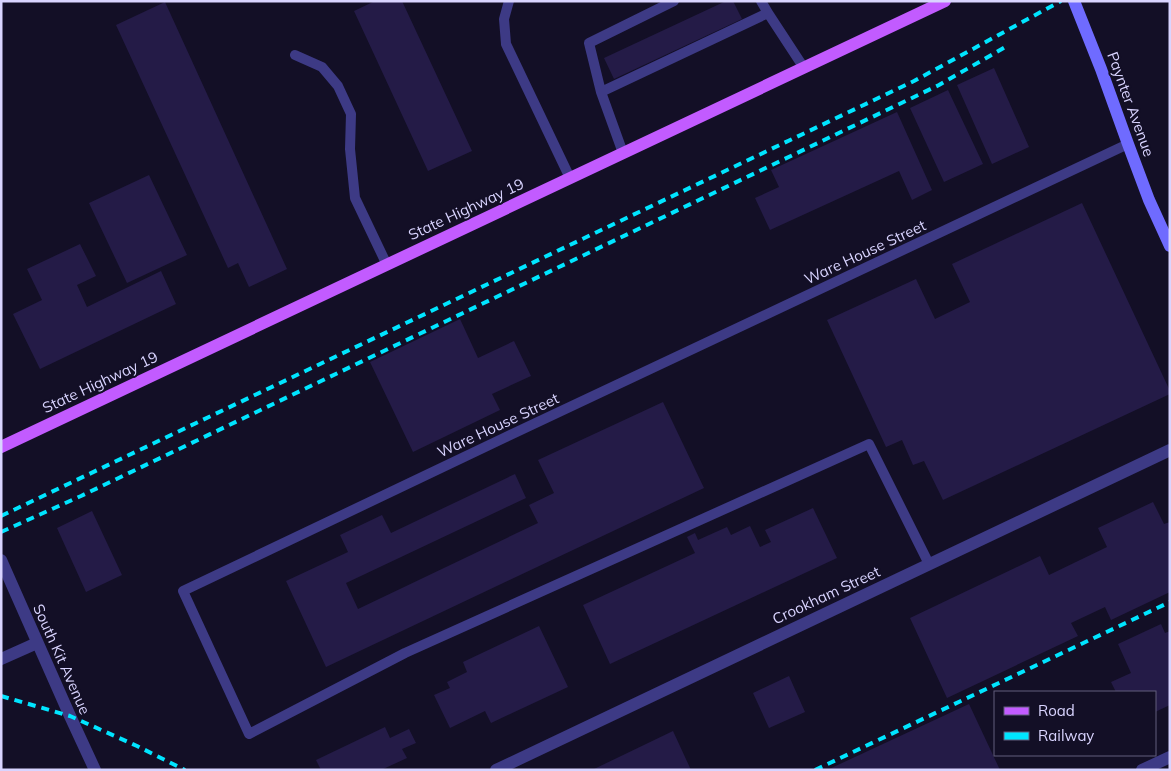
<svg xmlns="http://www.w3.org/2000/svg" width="1171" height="771" viewBox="0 0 1171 771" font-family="Mulish,sans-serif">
<rect width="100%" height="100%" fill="#130f26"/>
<path fill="#241b47" d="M375,1H402L472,151L428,171L354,11Z
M726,1H733L742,19L614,79L604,58Z
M165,2L287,269L249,287L238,263L228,268L116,25Z
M994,68L1029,147L992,164L957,85Z
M948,90L983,164L944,182L910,108Z
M897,112L932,190L912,200L899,171L770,230L755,198L779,187L771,170Z
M149,175L187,255L127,283L89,203Z
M1082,203L1170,391V394L943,500L924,461L913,465L902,440L886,447L827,320L916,279L935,319L970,302L952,264Z
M80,244L96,276L77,285L87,307L161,271L176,304L40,369L13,314L42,300L27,269Z
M460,319L478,358L514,341L531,376L492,394L500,410L413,452L370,362Z
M663,402L704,488L326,667L286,581L348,552L340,535L382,515L391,533L515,474L526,498L346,583L358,609L538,523L529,505L554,493L538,460Z
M1153,502L1164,524L1170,522V592L1111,620L1105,607L1071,623L1078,636L947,698L910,618L1040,556L1049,575L1107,547L1098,528Z
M813,508L837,558L610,664L583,605L695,553L687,537L695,533L698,540L727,527L731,535L750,526L760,547L771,542L765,530Z
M92,511L122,575L86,592L57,528Z
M1161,624L1165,633L1170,631V705L1155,712V692H1116L1111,682L1131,673L1118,644Z
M539,626L568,687L491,723L485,711L450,728L434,695L450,688L447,682L467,672L463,662Z
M789,676L805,712L769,728L753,693Z
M969,704L1000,770H827Z
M385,727L390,738L409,729L416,743L402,749L407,758L381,770H321L316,760Z
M673,731L691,770H592Z"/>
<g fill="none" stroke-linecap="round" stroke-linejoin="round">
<path stroke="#3d3a85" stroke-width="10" d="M509,1L504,19L506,44L570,178
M761,1L768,13
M295,55L322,67L338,86L351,114L350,149L355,198L387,265
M601,92L589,43L674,1
M623,153L601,92L768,13L804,68
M929,564L869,444L405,653L249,734L183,591L506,437L1128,144"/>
<path stroke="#3d3a85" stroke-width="12" d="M1,560L70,716L95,770
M1,659L37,643
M496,770L1170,450
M1142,770L1170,757"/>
<path stroke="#6f6bff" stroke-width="12" d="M1074,1L1101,69L1128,144L1149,200L1170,246"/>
<path stroke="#c25bff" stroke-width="12" d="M1,447L945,1"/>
<path stroke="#00e5ff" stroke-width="4" stroke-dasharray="8 6" stroke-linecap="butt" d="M1,516L914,81L1061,1
M1,532L81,496L939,85L1007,46
M1,696L70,716L137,746L185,770
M815,770L1170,602"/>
</g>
<g text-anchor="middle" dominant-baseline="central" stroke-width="4" stroke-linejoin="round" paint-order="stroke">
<g font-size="15" fill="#d9d4ff" stroke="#130f26">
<text transform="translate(1131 104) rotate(70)">Paynter Avenue</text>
<text transform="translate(466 209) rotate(-25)">State Highway 19</text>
<text transform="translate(865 252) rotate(-25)">Ware House Street</text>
<text transform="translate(100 382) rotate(-25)">State Highway 19</text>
<text transform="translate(498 425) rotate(-25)">Ware House Street</text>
<text transform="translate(826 595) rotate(-25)">Crookham Street</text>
<text transform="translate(62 659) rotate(66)">South Kit Avenue</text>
</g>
</g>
<rect width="1171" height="771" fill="none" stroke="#d9d4ff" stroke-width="5"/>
<rect x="994" y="691" width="162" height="65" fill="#130f26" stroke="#625e7d"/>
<rect x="1004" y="707" width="25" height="8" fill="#c25bff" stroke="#625e7d"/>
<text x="1038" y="716" font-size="15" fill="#d9d4ff">Road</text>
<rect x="1004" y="732" width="25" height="8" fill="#00e5ff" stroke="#625e7d"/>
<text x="1038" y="741" font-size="15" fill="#d9d4ff">Railway</text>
</svg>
